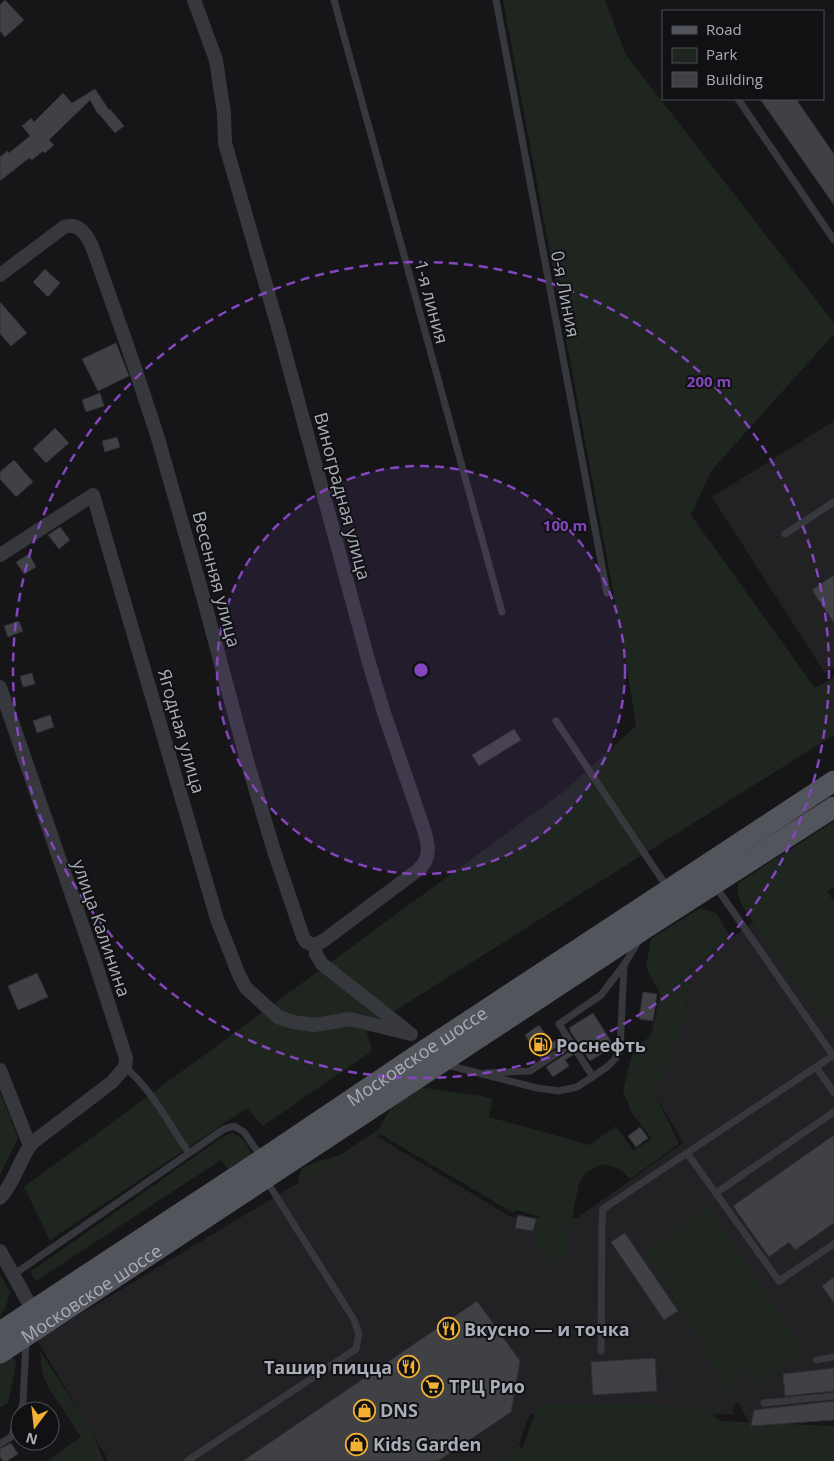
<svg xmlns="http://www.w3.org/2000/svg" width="834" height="1461" viewBox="0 0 834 1461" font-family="'Open Sans',sans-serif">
<rect width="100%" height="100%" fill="#161618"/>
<path fill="#222225" d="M834,421V667L825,673L712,497Z
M753,922L821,1019L834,1013V1420L751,1426L738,1402L732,1407L734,1414H530L519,1444L500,1461H107V1458L37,1340L376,1136L511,1217L577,1218L683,1143L656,1096L685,1016L690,969Z"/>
<path fill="#1e261f" d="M503,0H605L626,55L834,323V334L711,471L691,515L815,688L834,677V735L534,923L366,1029L372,1051L263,1126L247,1108L50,1240L24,1187L563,792L636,726L626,661Z
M834,821V887L827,891L834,902V1013L821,1019L742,906L738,894V883Z
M700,908L716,913L731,938L690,969L685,1016L656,1096L679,1144L630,1179L620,1169L602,1164L586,1172L579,1183L563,1265L535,1250L539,1216L516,1210L513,1213L382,1135L376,1136L299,1185V1176L302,1168L313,1163L340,1155L379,1129L390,1109L419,1087L482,1096L493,1099L489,1117L590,1145L616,1126L633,1150L652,1139L632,1113L623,1091L634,1047L651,1036L660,994L646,967L651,939Z
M0,1092L18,1138L0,1175Z
M233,1133L244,1140L252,1154L228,1169L221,1160L36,1281L30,1272L224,1136Z
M707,1207L806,1351L762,1384L741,1369L726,1394L711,1362L646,1252Z
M0,1274L10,1292L5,1310L0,1316Z
M40,1351L91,1429L104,1461H47L81,1437L48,1387L42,1372Z
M9,1357L16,1360L15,1370L8,1403L0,1408V1363Z
M539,1403L702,1406L721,1421L834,1426V1461H499L519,1444L522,1449Z"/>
<path fill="#404145" stroke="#303034" d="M5,0L24,20L5,37L0,31V5Z
M95,89L109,110L110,109L124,126L115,133L99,114H98L90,100L49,140L54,145L45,153L43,151L32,160L29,158L0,181V157L7,151L9,153L30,136L22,126L31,118L34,122L63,93L72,103Z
M760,99H796L834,154V205Z
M45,269L60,283L48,297L33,282Z
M0,302L27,333L11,346L0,334Z
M116,343L129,376L98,391L82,359Z
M100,393L104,406L86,412L82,400Z
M55,428L69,443L46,463L33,449Z
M117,437L120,447L105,452L102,441Z
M14,460L33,482L16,497L0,479V472Z
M60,527L70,540L59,549L48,535Z
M29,554L36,567L24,574L16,562Z
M834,575V623L812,590Z
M19,621L23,631L8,637L4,626Z
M32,673L35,684L23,687L20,676Z
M50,715L54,727L37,733L33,721Z
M514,729L521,740L479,766L472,755Z
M37,973L48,997L18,1010L8,986Z
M643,992L657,994L653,1021L639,1019Z
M593,1013L614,1046L590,1061L570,1031L571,1030L569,1028Z
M539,1025L551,1043L561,1037L564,1042L540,1058L525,1035Z
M570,1051L573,1055L565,1060L569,1066L553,1077L546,1067Z
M640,1127L648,1138L636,1147L628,1136Z
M834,1135V1223L795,1250L789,1242L769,1257L733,1206Z
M518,1215L536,1219L533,1231L515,1228Z
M625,1233L678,1311L664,1320L611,1242Z
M834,1277V1303L822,1286Z
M477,1301L520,1361L511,1412L438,1461H243Z
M655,1358L657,1391L593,1395L591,1362Z
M834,1368V1391L785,1396L783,1374Z
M834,1401V1420L751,1426L754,1410Z
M11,1443L18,1454L7,1461H3L0,1457V1449Z"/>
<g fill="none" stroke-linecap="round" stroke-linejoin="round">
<path stroke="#37383d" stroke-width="7" d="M334,0L502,612
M496,0L607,593
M738,99L834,240
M785,534L834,502
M556,721L667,887
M716,887L834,1057
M447,1065L537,1088L559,1091L577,1087L607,1067L615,1059L620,1050L624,965L638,942
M125,1067C152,1090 169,1124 189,1153
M816,1067L834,1093
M486,1073L530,1071L571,1044
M593,1077L559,1024L601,995L624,965
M687,1153L779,1281L834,1244
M716,1193L834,1112
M13,1275L224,1129L234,1126L244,1132L262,1158
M601,1351L602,1223L603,1209L834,1055
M816,1360L834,1357
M764,1403L834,1396
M21,1411L23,1402L26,1342
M0,1444L11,1437L20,1414
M187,1461L356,1349L359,1333L353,1318L266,1180"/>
<path stroke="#37383d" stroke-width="14" d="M194,0L216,60L224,113L225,143L280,334L369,663L384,713L420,818C426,836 435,856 418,870L323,941L315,945
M0,275L64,227C79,222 86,234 92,246L134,365L157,435L202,593L247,761L274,851L303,937L306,942L315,945
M0,555L93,495L217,919L239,975L246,988L278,1017L293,1022L314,1025L350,1019L411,1034
M0,687L94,959L126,1058L125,1067L112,1082L32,1143C19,1160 15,1182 0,1198
M315,945L316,954L322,964L406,1030
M0,1070L30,1146
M0,1251L36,1316"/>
<g stroke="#53555c" stroke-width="21">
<path id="s1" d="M0,1332L263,1159L425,1050L834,781"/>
<path id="s2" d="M0,1353L647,927L834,807"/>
</g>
</g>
<circle cx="421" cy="670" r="204" fill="#8446be" fill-opacity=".12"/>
<g fill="none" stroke="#8446be" stroke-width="2.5" stroke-dasharray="9 6">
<circle cx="421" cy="670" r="204"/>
<circle cx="421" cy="670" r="408"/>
</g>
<defs>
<symbol id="fuel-ring" viewBox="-11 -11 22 22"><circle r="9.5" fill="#111113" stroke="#f2b134" stroke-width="1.5"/><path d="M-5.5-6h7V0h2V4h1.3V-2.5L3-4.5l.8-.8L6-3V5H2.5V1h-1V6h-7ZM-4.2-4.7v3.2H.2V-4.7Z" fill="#f2b134"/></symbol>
<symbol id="restaurant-ring" viewBox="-11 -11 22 22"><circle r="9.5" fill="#111113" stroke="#f2b134" stroke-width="1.5"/><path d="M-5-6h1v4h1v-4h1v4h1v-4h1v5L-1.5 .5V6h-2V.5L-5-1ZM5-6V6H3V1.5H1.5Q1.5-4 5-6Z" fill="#f2b134"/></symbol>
<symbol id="supermarket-ring" viewBox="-11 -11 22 22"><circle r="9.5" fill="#111113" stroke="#f2b134" stroke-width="1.5"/><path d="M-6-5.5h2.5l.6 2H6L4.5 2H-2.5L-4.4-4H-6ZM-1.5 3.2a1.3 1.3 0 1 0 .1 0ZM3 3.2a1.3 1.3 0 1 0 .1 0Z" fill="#f2b134"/></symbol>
<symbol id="shop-ring" viewBox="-11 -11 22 22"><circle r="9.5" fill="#111113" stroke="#f2b134" stroke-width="1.5"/><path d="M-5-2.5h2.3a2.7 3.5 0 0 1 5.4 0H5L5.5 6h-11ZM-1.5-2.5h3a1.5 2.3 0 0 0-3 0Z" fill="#f2b134"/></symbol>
</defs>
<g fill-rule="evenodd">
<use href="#fuel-ring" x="528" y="1032" width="25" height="25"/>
<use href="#restaurant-ring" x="436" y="1316" width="25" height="25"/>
<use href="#restaurant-ring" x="396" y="1354" width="25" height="25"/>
<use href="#supermarket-ring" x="420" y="1374" width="25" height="25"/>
<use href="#shop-ring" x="352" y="1398" width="25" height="25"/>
<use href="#shop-ring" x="344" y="1432" width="25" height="25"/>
</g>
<g text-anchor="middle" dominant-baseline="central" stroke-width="4" stroke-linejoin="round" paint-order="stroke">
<g font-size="18" fill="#a8adb8" stroke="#111113">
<text transform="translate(566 294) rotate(79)">0-я Линия</text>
<text transform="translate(432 302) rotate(75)">1-я линия</text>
<text transform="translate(343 496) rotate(75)">Виноградная улица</text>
<text transform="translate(217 579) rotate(75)">Весенняя улица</text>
<text transform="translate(182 731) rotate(74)">Ягодная улица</text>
<text transform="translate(102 928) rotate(71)">улица Калинина</text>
<text stroke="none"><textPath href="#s1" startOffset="500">Московское шоссе</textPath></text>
<text stroke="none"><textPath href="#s2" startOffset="109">Московское шоссе</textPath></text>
</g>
<g font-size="18" font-weight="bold" fill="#a8adb8" stroke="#111113" text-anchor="start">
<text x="556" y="1045">Роснефть</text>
<text x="464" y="1329">Вкусно — и точка</text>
<text x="392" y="1367" text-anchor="end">Ташир пицца</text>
<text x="449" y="1386">ТРЦ Рио</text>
<text x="380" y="1410">DNS</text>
<text x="373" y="1444">Kids Garden</text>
</g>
</g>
<circle cx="421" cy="670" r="8" fill="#8446be" stroke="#111113" stroke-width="2.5"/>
<g font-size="15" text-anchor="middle" font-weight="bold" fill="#8446be" stroke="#111113" stroke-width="4" stroke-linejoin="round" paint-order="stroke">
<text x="709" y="387">200 m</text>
<text x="565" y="531">100 m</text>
</g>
<rect x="662" y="10" width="162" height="90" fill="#111113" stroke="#4d4f55"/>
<rect x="672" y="26" width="25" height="8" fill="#53555c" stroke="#4d4f55"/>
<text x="706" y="35" font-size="15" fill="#a8adb8">Road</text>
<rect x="672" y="48" width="25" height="15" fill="#1e261f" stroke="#4d4f55"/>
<text x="706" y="60" font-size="15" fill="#a8adb8">Park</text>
<rect x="672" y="72" width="25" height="15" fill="#404145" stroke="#4d4f55"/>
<text x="706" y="85" font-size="15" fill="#a8adb8">Building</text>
<g transform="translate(35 1426) rotate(195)"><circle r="24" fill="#111113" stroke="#4d4f55"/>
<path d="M0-4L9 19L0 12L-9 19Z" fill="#f2b134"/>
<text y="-8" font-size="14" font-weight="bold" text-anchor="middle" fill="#a8adb8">N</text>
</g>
</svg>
